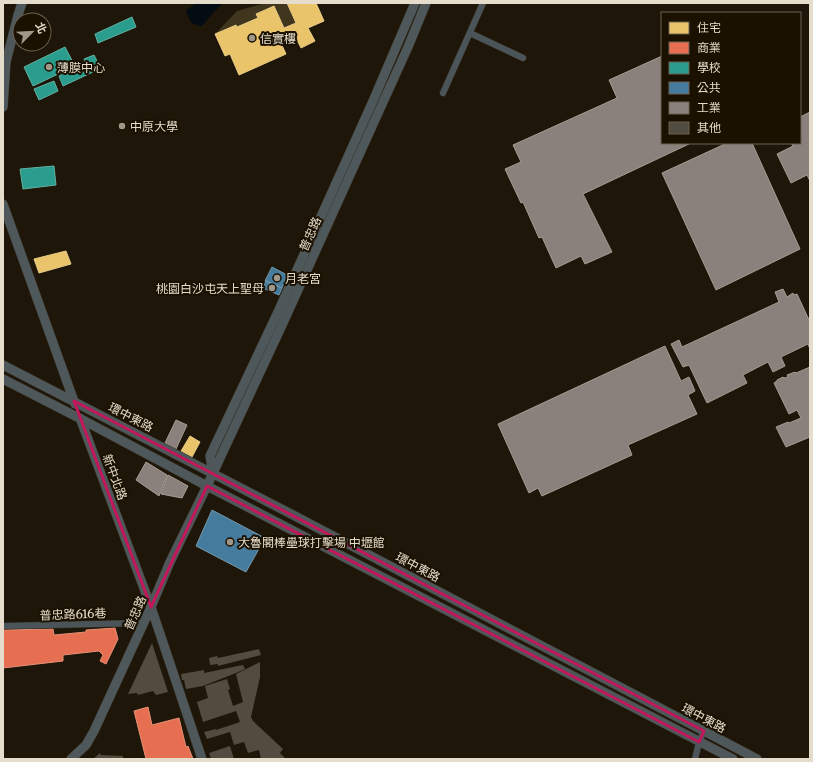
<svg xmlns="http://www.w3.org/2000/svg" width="813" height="762" viewBox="0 0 813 762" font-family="Merriweather,'Noto Sans TC',serif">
<rect width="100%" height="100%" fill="#1e1608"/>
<path fill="#40351d" d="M265,3H287L296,23L284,28L274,6L256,14L258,18L237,27L235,25L215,34L237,11Z"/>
<path fill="#030b13" d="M196,3H223L212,14L204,24L201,26C189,23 190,21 186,11Z"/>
<path fill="#e9c46a" stroke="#e8cb87" d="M287,3H316L324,21L308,28L315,41L301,48L294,34L280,41L286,54L239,75L230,54L225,56L215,34L236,25L237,27L258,18L256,14L274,6L284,28L296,23Z
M66,251L71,264L39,273L34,259Z
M190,436L200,442L192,457L181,451Z"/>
<path fill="#e76f51" stroke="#e69076" d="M115,628L118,639L106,664L100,661L103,655L99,651L63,655V661L3,668V630L53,629L54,635L86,632V630Z
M148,707L152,725L179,718L186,747L188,746L193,759H146L134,711Z"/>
<path fill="#2a9d8f" stroke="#62b0a1" d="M132,17L136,27L98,43L95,34Z
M65,47L75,66L33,86L24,67Z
M94,55L98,63L90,66L93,72L63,86L59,76L86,64L84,59Z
M54,81L58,91L39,100L34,89Z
M54,166L56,185L23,189L20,169Z"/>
<path fill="#457b9d" stroke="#7598ab" d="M272,267L287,275L282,288L265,281Z
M266,281L282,288L279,295L263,288Z
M212,510L265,538L246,572L196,546Z"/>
<path fill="#8a817c" stroke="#a59c94" d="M662,56V143H691L583,194L612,252L585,264L581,256L556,268L542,237L539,238L523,202L521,203L505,169L521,162L513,145L617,98L609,80Z
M810,112V181L807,175L791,183L777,154L793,146L791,143H800V117Z
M727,143H752L800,249L716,290L662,173Z
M783,289L787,297L793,293L794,295L797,294L810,322V349L808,344L781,357L785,366L773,372L768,362L743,375L747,383L707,403L689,365L683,367L671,344L679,340L682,347L779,302L775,292Z
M665,346L681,381L689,377L695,391L688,395L697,414L628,445L632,455L542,496L538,488L529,493L498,424Z
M810,367V437L786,447L776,427L788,422L789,423L801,418L797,410L789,414L774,383L777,381V380L783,377L784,378L788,377L787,375L795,372L796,373Z
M176,420L187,425L176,449L165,443Z
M146,462L167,475L159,496L136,480Z
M168,475L188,486L182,498L161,494Z"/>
<path fill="#524b3f" d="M152,643L168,692L156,695L153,691L138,695L137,693L128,694Z
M259,649L261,655L218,666V664L210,665L209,658L217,656L218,658Z
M260,662V677L251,717L253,721L283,749L280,753L286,759H261L259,750L248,753L244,742L234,745L230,732L207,739L204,732L216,729V730L240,722L236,711L203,722L197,702L208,698L205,686L227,679L230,689L228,690L233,706L243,702L236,674Z
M243,665L245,669L236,673L203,686L186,689L184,680H182L181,674L204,670V673Z
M230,746L234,759H211L209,753Z
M100,753L101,755L123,756V759H93Z"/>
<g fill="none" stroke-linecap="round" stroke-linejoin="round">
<defs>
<path id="street" d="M470,33L523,58
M443,93L483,3
M3,626L144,623
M695,759L699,742L704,731"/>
<path id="secondary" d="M3,107L6,62L18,15L22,3
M3,204L75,404
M3,365L295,516L757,759
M3,379L81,419L207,486L733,759
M80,418L151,607L202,759
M213,473L210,456L278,312L373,101L415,3
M71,759L86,745L94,731L151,607L170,562L207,486L283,323L408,47L426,3"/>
</defs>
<use href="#street" stroke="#383125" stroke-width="7"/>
<use href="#secondary" stroke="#383125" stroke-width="10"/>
<use href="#street" stroke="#4b5559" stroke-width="6"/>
<use href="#secondary" stroke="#4e5759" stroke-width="9"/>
</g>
<path fill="none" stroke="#c2185b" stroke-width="3" stroke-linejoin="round" d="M74,401L704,731L699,742L207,486L151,607Z"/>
<g fill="#9f9787" stroke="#1b1100" stroke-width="1.5">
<circle cx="252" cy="38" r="4"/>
<circle cx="49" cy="67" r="4"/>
<circle cx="122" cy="126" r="4"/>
<circle cx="277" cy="278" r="4"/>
<circle cx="272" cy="288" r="4"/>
<circle cx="230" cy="542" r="4"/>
</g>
<g text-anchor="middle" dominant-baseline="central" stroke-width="4" stroke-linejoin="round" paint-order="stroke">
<g font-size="12" fill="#e5dccc" stroke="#1b1100" text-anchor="start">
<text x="260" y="38">信實樓</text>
<text x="57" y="67">薄膜中心</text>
<text x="130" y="126">中原大學</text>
<text x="285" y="278">月老宮</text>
<text x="264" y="288" text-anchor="end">桃園白沙屯天上聖母</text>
<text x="238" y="542">大魯閣棒壘球打擊場 中壢館</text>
</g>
<g font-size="12" fill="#e5dccc" stroke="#1b1100">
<text transform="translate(310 234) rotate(-66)">普忠路</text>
<text transform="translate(131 417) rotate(27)">環中東路</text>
<text transform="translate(115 477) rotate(70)">新中北路</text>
<text transform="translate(418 567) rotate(28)">環中東路</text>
<text transform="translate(135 613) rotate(-66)">普忠路</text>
<text transform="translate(73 614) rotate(-2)">普忠路616巷</text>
<text transform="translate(704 718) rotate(28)">環中東路</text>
</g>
</g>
<rect width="813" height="762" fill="none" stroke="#e5dccc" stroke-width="8"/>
<rect x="661" y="12" width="140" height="132" fill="#1b1100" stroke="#6c6252"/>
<rect x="669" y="22" width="20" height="12" fill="#e9c46a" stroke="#6c6252"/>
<text x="697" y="32" font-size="12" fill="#e5dccc">住宅</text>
<rect x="669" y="42" width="20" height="12" fill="#e76f51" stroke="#6c6252"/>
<text x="697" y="52" font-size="12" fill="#e5dccc">商業</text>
<rect x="669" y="62" width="20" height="12" fill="#2a9d8f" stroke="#6c6252"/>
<text x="697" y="72" font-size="12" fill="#e5dccc">學校</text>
<rect x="669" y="82" width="20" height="12" fill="#457b9d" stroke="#6c6252"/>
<text x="697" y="92" font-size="12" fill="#e5dccc">公共</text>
<rect x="669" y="102" width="20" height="12" fill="#8a817c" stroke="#6c6252"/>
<text x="697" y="112" font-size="12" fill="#e5dccc">工業</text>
<rect x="669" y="122" width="20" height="12" fill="#524b3f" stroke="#6c6252"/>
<text x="697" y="132" font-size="12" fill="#e5dccc">其他</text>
<g transform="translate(32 32) rotate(66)"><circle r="19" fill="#1b1100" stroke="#6c6252"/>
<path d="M0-3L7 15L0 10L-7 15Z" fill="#9f9787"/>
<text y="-6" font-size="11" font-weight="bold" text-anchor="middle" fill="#e5dccc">北</text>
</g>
</svg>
